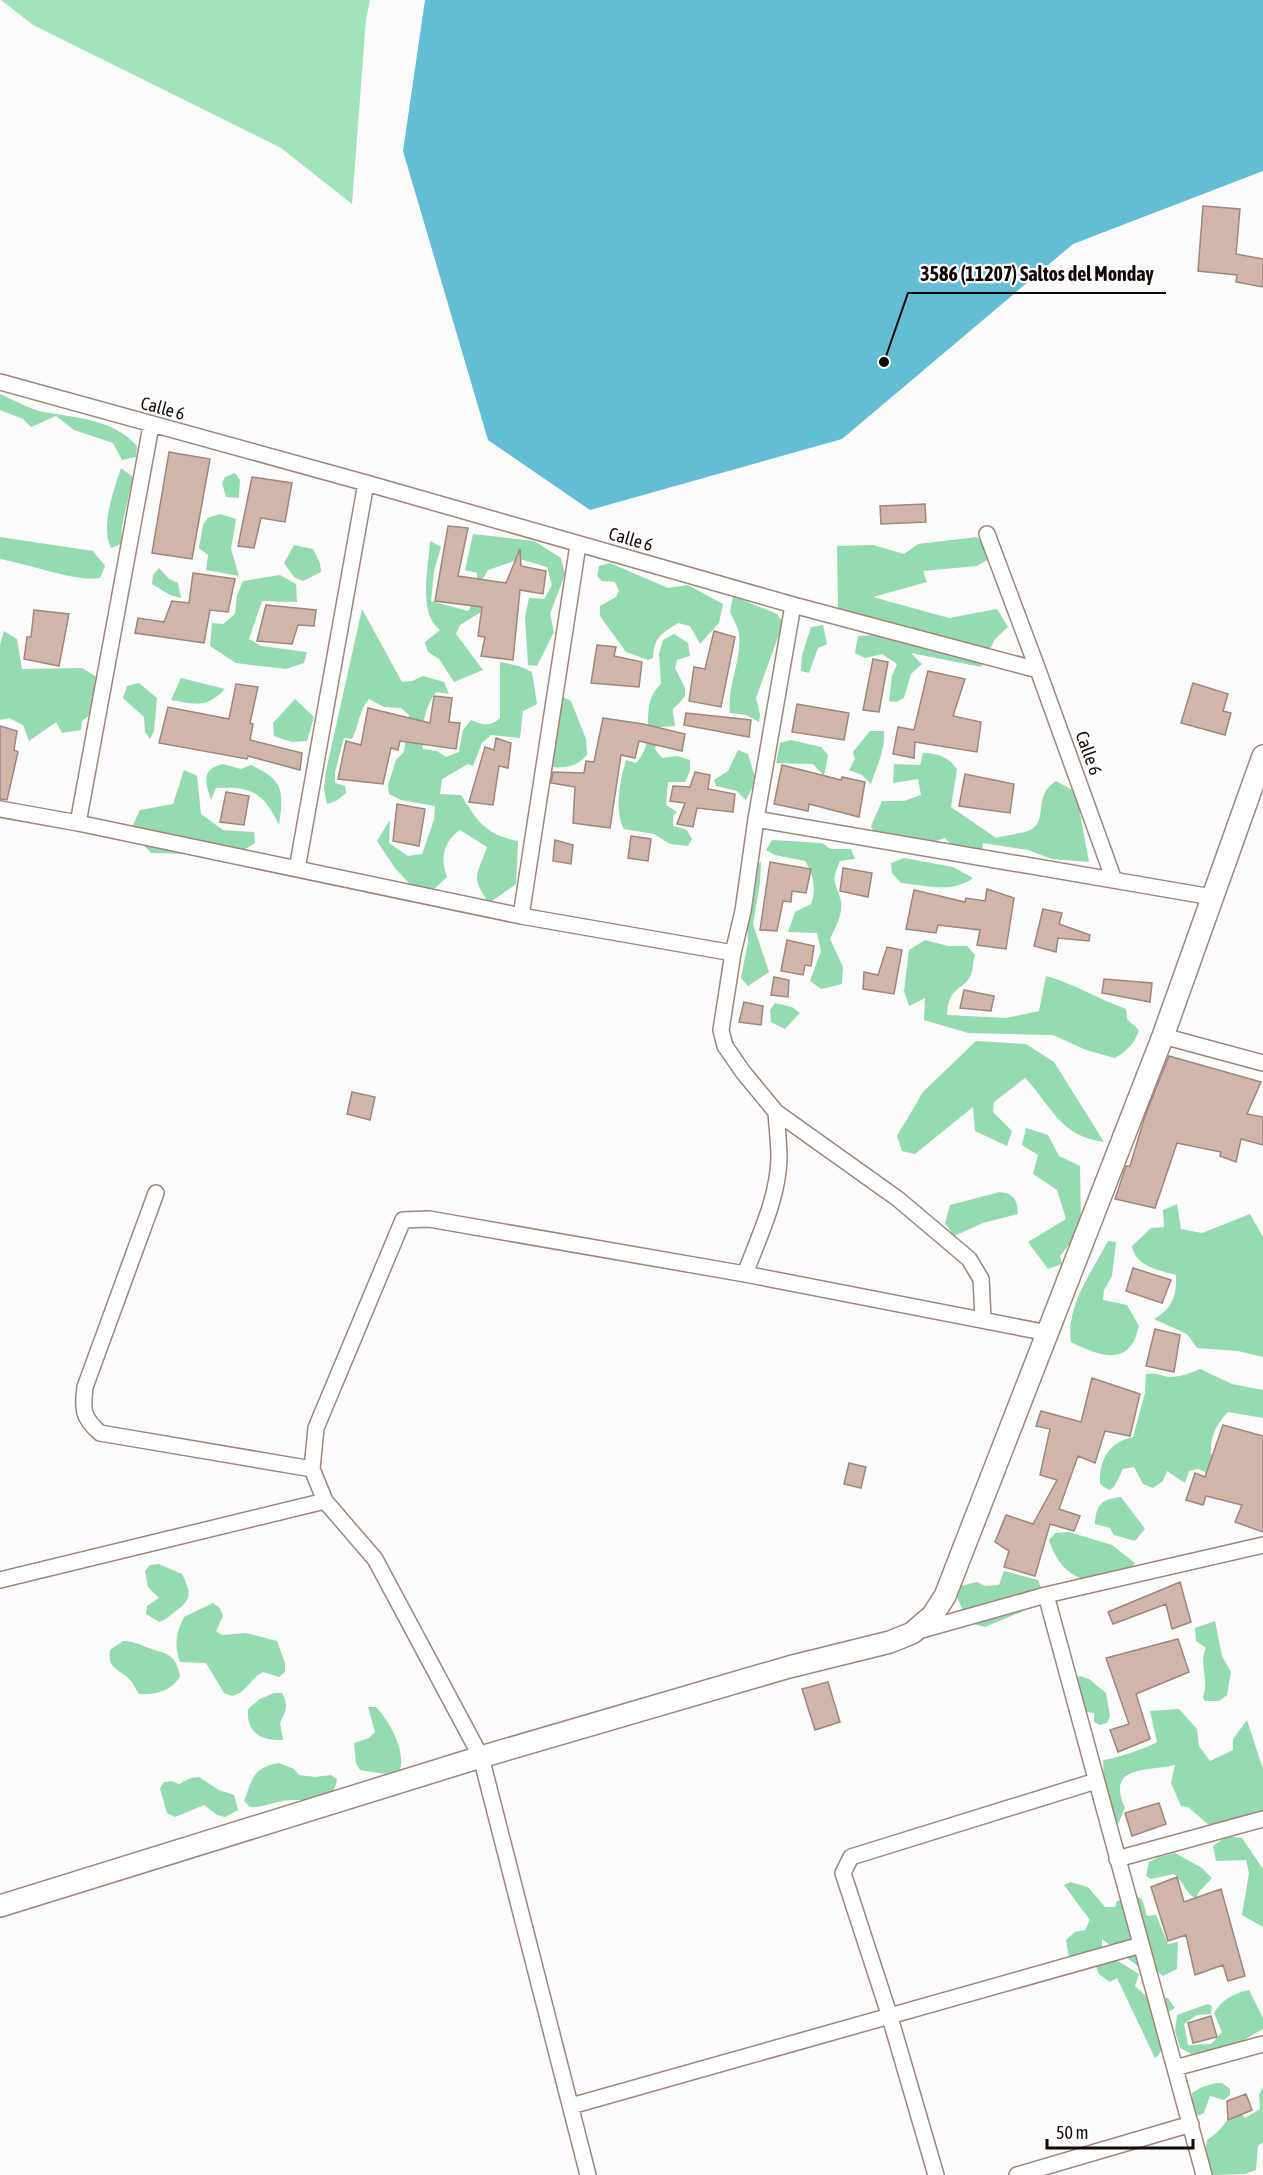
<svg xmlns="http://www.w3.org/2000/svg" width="1263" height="2175" viewBox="0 0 1263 2175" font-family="'Asap Condensed',sans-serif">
<rect width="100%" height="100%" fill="#fbfbfb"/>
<path fill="#a1e4bc" d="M1,0H370L366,20L352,204L281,148L33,25Z"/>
<path fill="#94dbb1" d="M0,394C14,400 29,409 43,412C77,418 113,419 137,446L136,457L122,460L113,443L74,430L56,416L31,427L23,419L0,410Z
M121,468L133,477L122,526L121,544L111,548C100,526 114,490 121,468Z
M235,473L240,480L239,498L226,497L222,483L225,477Z
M220,514L236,519L231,549L239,576L206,570L208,555L199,548L203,525L208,518Z
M473,534L534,541L561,558L565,574L550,614L554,632L537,666L528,665L525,617L529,598L544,599L552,585L547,567L520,559L488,570L482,580L486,609L460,625L456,634L483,670L454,682L439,659L428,652L425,642L440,630C417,613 429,566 430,541L441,547L434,571L431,601L468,611L477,598V573L465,570Z
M0,537L93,551L105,566L100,578C75,582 29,564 0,559Z
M977,537L994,556L977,566L923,571L927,582L873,597L949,618L997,609L1008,627L995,639L981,667L911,653L922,664L911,674L904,698L896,702L889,701L892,676L897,664L882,654L865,658L855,653L858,636L876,635L838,608L837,546L873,545L904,554L918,544Z
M294,545L313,549L320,563L321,572L303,581L294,577L284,563Z
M610,563L668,588L688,585L723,604L719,623L700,644L690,626L678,623C661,634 654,637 653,658L648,660L626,652L600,616V606L616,597L619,591L615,582L602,581L597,576L599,566Z
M159,568L169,579L178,583L181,598L170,595L152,584L153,575Z
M280,575L296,584L297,602L262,601L249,639L261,646L307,652L304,663L286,669L236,663L210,646L212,623L223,624L235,614L237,595L243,581Z
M733,596L777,614L783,623L756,698L760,714L759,722L746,715L730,713C727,685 742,660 739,634C738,626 733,619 730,612Z
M362,609L402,682L412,681L423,676L444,682L449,694L436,692C424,708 421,729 423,749L437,751L446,757L459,752L463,730L471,720C482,725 491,727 500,718V662L519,666L532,672L537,704L523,711L520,738L491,735L482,743L473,766L468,764L442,779L440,794L461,795C477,821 486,835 518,841L516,884L489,903C470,876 477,876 487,847L460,830C443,842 440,858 447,877L433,890L416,891L395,868L377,841L390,820L389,843L408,856L422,854L434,820L435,806L401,800L389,794L388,785L396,760L404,752L409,715L401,708L384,707L369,699C359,710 359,726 352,739L344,738L335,772V783L345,786L346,793L336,801L327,804L324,789L326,771Z
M823,625L827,644L818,648L809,673L801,671L802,655L811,627Z
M4,631L17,639L22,669L82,668L95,676L109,699L82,721L81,730L62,733L56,722L29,741L23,725L9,718L0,720V645Z
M674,634L688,643L690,656L677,660L675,668L685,688V696C670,716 672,701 675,726L661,727L655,749L662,758L677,756L690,760V771L685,782H668L666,805L677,812L673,816V826L687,830L692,839L688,846L670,844L654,834L624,829C614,810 620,781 626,760L636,763C656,743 642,715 653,694C655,690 659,686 661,683L659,654L663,640Z
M181,678L225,689C206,709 196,704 171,700Z
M139,683L157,698L154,731L150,739L145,732L144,717L123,698L127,686Z
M559,695L571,701L586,739L587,755C575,768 565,768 548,767Z
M295,699L314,717L307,741L292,742L274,736L273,723Z
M870,731H884C885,751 877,765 871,784L862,775L849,770L855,759L853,752Z
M791,740L821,747L828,755L824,776L813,764L776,763L780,743Z
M738,750L748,754L756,780L746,800L737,791L716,786L714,780L728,771Z
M923,753C939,754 947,756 957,769L951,807L996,838C1007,835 1021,834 1030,830C1049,821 1032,796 1056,781L1076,792L1089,862L1052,859L1028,850L983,843L981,866L964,860L945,838L915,848L877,840L871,826L882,801H904L921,795L918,779L893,783L894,764L920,765Z
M223,764L241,769L251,765C284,780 284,791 279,825C264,793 252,786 216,788L211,800C205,782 201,769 223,764Z
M184,770L197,776L201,814L223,830L254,832L255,843L236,855L151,853L130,831L140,810L173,804Z
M772,840L822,843L831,849H851L855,859L840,861C830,885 836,880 841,902C843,914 835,928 830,939L843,967L842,984L821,989L810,981L821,951L817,933L788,932L795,912L811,904C817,890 813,873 805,861L775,855L766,850Z
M904,858L953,867L973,878C952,894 925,885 901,883L892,873L891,863Z
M761,862L760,883L753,924L769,972L748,986L741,978L748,942L743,870Z
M925,940L948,946H967L975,955C973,961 973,969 971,975C963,991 948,986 947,1015L1006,1018L1039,1011L1046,976C1075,984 1098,999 1126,1009L1127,1019L1139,1030C1134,1044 1128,1050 1115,1058L1086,1050L1053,1035L968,1033L924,1020L925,998L909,1006L904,991L909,950Z
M775,1003L792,1007L800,1013L785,1029L771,1022L770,1010Z
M976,1041L1026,1044L1054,1062L1104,1142C1059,1136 1053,1107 1025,1078L994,1102L993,1112L1012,1131L1007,1146L975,1131L973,1107L915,1154L902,1151L897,1136L923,1092Z
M1026,1128L1048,1135L1059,1156L1080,1166L1081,1230L1060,1256L1062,1264L1048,1269L1028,1242L1066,1219L1057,1190L1033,1174L1038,1155L1022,1145Z
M1000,1192C1015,1194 1017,1200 1018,1214L983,1223L954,1236L945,1223L950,1205Z
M1177,1204L1181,1229L1202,1233L1250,1214L1263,1237V1357L1238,1351L1197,1348L1187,1334L1154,1319C1172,1309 1177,1295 1176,1275C1158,1270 1135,1266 1132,1246L1151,1228L1164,1227L1163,1210Z
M1108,1241L1116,1242L1112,1276L1104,1290L1103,1300L1127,1305L1139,1326C1137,1331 1136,1340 1132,1344C1117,1366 1088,1350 1071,1342C1065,1307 1093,1270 1108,1241Z
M1200,1369L1232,1384L1263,1390V1418L1228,1412C1216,1425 1210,1436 1211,1454L1222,1459L1212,1475L1198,1469L1189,1471L1185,1483L1167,1471L1163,1481L1153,1488L1143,1484L1134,1467L1123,1469L1114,1487L1109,1490L1100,1484C1099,1460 1109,1442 1133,1437L1145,1393L1146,1374C1156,1372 1161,1376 1170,1377C1181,1377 1190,1373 1200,1369Z
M1121,1497L1145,1529L1135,1541L1114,1535L1110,1528L1095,1524C1096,1504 1102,1499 1121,1497Z
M1069,1532L1112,1545L1135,1563L1119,1585C1083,1581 1062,1579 1049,1540L1055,1533Z
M159,1564L182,1574C193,1596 191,1600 172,1614C167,1618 165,1620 159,1622L146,1614L147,1606L159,1598L148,1587L145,1571L150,1565Z
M1004,1571L1038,1580L1041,1588L1026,1610L985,1627L969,1623L956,1595L960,1586L977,1582L985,1586L999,1585Z
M213,1603L220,1608L223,1616L216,1631L222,1635L246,1633L277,1641L285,1663V1672L279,1677L263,1672C250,1678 248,1692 232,1696L224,1693L206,1663L180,1662C174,1645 176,1633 184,1617Z
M1215,1621L1222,1656L1231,1672L1227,1695L1219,1701H1205L1203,1697C1210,1679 1198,1665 1206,1648L1196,1641L1195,1628Z
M123,1641C133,1641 138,1644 146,1647C166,1655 175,1651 180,1676C172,1691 155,1695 139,1694C136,1690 134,1685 131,1681C121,1669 107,1671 110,1650Z
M1080,1676L1089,1679L1106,1693L1110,1716L1107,1723L1100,1725L1094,1722V1713L1082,1711L1072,1678Z
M274,1693H282C289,1705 286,1711 280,1723L283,1740C262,1741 246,1733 248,1709L260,1699Z
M368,1707H376C389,1721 406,1750 400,1770L385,1774L360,1770L356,1763L354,1743L369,1738L375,1732Z
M1179,1709L1197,1729L1199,1746L1210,1761L1233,1750V1739L1247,1720L1263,1769V1827L1244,1832L1209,1825L1188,1807L1181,1806L1171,1783L1175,1765C1148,1772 1105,1764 1125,1808L1118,1824L1112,1821L1104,1785L1103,1760C1112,1760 1149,1747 1157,1742L1150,1711Z
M279,1763L294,1769L299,1775L315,1777L331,1775L337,1779C334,1808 301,1797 282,1801C270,1803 262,1808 250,1807L244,1801C252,1781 252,1767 279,1763Z
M199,1777L219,1790L234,1795L238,1810L225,1817L217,1815L204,1805L175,1817L167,1813L160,1789L164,1782L172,1781L179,1784L191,1778Z
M1227,1836L1242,1838L1263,1869V1927L1242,1915L1249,1873L1246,1860L1216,1861L1213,1846Z
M1175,1853L1202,1868L1212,1878L1198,1893L1196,1899C1186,1894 1184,1882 1174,1874L1151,1879L1146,1876L1149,1862L1159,1857Z
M1070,1882L1088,1887L1105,1907H1115L1117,1901L1134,1896L1142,1899L1147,1916L1156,1915L1168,1944L1178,1942L1177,1969L1163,1976L1155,1970L1139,1967L1102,1939V1951L1139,1974L1135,1986L1145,1995L1168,1998L1175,2008L1168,2012L1156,2010C1160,2027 1170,2046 1155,2058L1117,1978L1110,1982L1099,1974L1095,1965L1069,1958L1066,1940L1075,1932L1085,1930L1090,1920L1064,1885Z
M1249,1990L1263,2018V2029L1242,2041L1192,2054L1180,2048L1175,2031L1177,2015L1208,2004L1212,2006L1211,2014L1197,2015L1184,2024L1188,2045L1211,2044L1222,2032L1214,2013C1222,2000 1234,1993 1249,1990Z
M1216,2083H1222L1230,2089V2095L1224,2100L1210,2096L1204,2113L1198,2116L1193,2108L1192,2093L1202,2087Z
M1263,2087V2142L1258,2146L1256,2170L1245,2174L1211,2175L1205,2155L1207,2140C1224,2129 1225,2120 1238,2109L1245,2118L1260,2109L1259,2095Z"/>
<path fill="#62bdd5" d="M425,0H1263V171L1073,244L842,439L590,510L488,440L403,151Z"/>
<path fill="#d0b5aa" stroke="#a0867c" stroke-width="1.5" d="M1203,206L1240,209L1236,254L1263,259V287L1236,282L1237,275L1198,271Z
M169,452L210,459L192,559L152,553Z
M252,477L292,483L285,522L261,518L254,548L238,546Z
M925,504L926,522L881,524L880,506Z
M448,526L468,528L458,576L506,583L520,549L521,566L546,571L543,594L520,590L513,660L481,656L485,637L478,636L482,607L435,601Z
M193,573L235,579L228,612L210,610L204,643L135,633L138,618L164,622L172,601L189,603Z
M266,605L316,610L314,626L298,625L292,644L257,641Z
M34,610L69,614L59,666L24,659L27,637H31Z
M714,631L735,637L721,707L689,701L694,667L705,669Z
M597,645L616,647L614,656L642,662L639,687L591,683Z
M873,659L888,662L879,712L863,710Z
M928,671L965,679L953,716L981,722L977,752L915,742L914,758L893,754L898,727L914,730Z
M1193,683L1228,694L1223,711L1231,713L1225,735L1181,723Z
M236,684L258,687L250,723L253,724L250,740L302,753L300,770L248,756L247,759L159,743L168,707L229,719Z
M434,696L452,698L449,722L460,723L456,749L400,741L398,750L391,748L383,784L338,779L346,741L361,745L368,708L430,723Z
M797,704L849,713L844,740L792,732Z
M686,713L751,720L749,737L684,725Z
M603,718L643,724L685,734L682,751L639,741L635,758L621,755L610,828L573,823L575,787L551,783L553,772L584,773L586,761L594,762Z
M0,726L17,731L14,750L18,752L7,800L0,799Z
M496,738L511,743L508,768L499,766L493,805L469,802L485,747L494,750Z
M782,765L841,780L842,777L865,782L859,817L809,804L808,811L774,804Z
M695,772L710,775L708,789L735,794L733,812L697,808L693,827L677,824L685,803L670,801L673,786L690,787Z
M965,774L1014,784L1010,813L959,806Z
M226,792L249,796L244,825L220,822Z
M397,804L425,809L419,846L393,841Z
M631,836L651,839L648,861L628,858Z
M555,840L573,845L571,864L553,861Z
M770,862L811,869L806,893L792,891L791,902L783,901L777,931L760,930Z
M843,868L872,873L868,897L840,891Z
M987,889L1014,898L1006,949L977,945L980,930L938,925L936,933L906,929L914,890L965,902L966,898L985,901Z
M1043,909L1062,913L1059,924L1090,935L1089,941L1058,938L1056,952L1034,946Z
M787,940L814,946L811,966L805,965L803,975L781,971Z
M887,947L902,950L894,994L863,989L864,972L878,975Z
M774,977L789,980L788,997L771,995Z
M1104,979L1152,983L1150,1002L1102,993Z
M964,990L994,996L991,1011L960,1008Z
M744,1002L763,1006L761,1025L739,1022Z
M1169,1056L1261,1082L1247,1114L1263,1117V1145L1241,1139L1236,1162L1220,1156L1221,1152L1177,1143L1155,1208L1115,1199L1126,1166H1130L1145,1116Z
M352,1092L375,1097L370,1120L347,1114Z
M1133,1268L1171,1280L1162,1303L1126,1291Z
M1155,1329L1180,1335L1174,1372L1146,1366Z
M1092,1378L1140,1394L1130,1436L1105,1431L1095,1463L1078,1456L1059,1509L1080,1516L1074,1531L1050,1524L1035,1576L1004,1567L1009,1551L995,1542L1006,1515L1033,1524L1057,1480L1040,1475L1050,1429L1036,1426L1041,1411L1081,1422Z
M1223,1425L1263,1436V1532L1235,1522L1242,1505L1206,1496L1203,1505L1186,1500L1195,1473L1205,1477Z
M849,1463L866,1467L861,1488L844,1484Z
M1180,1582L1191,1622L1172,1629L1166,1604L1113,1624L1108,1612Z
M1178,1639L1189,1672L1136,1694L1150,1739L1118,1752L1110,1730L1129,1724L1106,1658Z
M828,1682L840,1722L815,1730L802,1689Z
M1159,1803L1166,1824L1132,1836L1125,1813Z
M1177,1877L1184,1902L1221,1889L1245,1976L1228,1981L1223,1965L1195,1975L1186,1935L1168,1941L1151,1887Z
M1211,2016L1217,2037L1193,2043L1188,2023Z
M1246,2094L1252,2110L1228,2120L1227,2101Z"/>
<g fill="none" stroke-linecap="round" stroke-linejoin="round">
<defs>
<path id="street" d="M0,382L366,483L793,605L1038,670L1114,880
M987,534L1038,670
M0,809L78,823L521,916L733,953L743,911L756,819L793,605
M756,819L1212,897
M78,823L151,426
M297,869L366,483
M521,916L578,545
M733,953L721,1030L725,1046L743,1072L776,1112L898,1199L969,1259L981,1279L983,1318
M1163,1036L1263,1063
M156,1193L85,1387C82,1410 83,1418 100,1433L312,1469
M745,1274C759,1236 778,1199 779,1158C779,1143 777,1127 776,1112
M0,1580L325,1501
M1046,1595L1204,2175
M918,1631L1046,1595L1263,1545
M1117,1859L1263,1819
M1175,2068L1263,2044
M571,2106L1141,1945
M588,2175L481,1757L375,1559L325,1501L312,1469L316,1428L403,1220L429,1219L745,1274L1048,1333
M936,2175L889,2014L843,1873L851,1857L1096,1781
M1017,2175L1191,2124"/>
<path id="secondary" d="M0,1906L474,1759L789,1667L890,1642L912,1633L932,1616L945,1596L1163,1036L1263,756"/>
</defs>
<use href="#street" stroke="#9f857a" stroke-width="18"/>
<use href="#secondary" stroke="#9f857a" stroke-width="24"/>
<use href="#street" stroke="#fff" stroke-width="15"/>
<use href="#secondary" stroke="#fff" stroke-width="21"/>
</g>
<g text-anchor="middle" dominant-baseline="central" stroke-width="4.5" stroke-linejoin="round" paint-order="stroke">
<g font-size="18" fill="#120906" stroke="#fff">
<text transform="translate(163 408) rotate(15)">Calle 6</text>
<text transform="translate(631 539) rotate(16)">Calle 6</text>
<text transform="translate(1089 753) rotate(70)">Calle 6</text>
</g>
</g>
<path fill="none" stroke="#120906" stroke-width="2" d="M884 362L908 293H1166"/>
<circle fill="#120906" stroke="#fff" stroke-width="2" cx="884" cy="362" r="6"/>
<g font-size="20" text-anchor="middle" font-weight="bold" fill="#120906" stroke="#fff" stroke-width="4.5" stroke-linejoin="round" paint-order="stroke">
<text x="1037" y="281">3586 (11207) Saltos del Monday</text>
</g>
<path d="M1047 2139v9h146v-9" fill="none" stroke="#120906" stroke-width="3"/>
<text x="1056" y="2139" font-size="18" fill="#120906" stroke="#ffffff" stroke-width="4.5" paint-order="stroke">50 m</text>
</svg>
